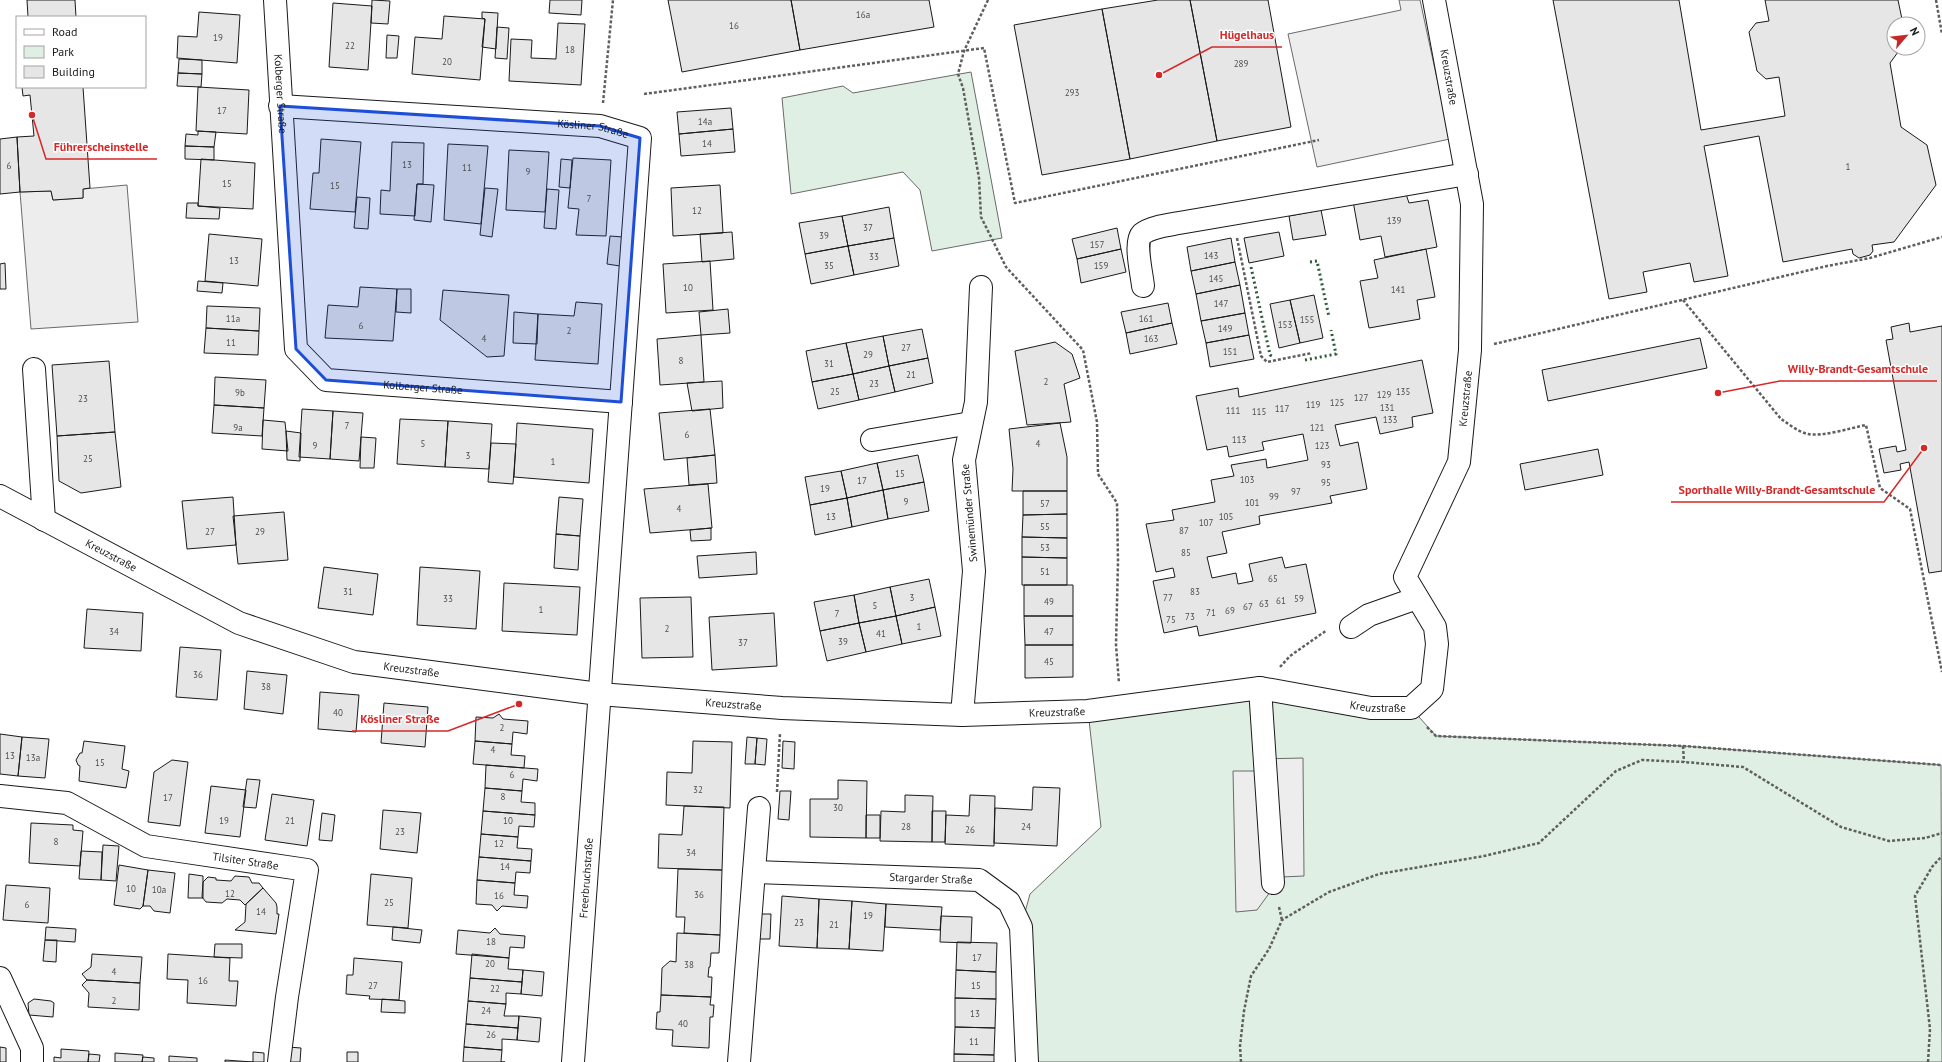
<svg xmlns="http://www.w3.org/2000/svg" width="1942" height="1062" viewBox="0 0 1942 1062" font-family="'PT Sans',sans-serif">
<rect width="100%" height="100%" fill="#fff"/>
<path fill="#e0efe3" stroke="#6a6a6a" d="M971,72L1002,238L932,251L920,190L903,172L791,194L782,98L843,86L853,93Z
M1260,688L1411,708L1436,736L1683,746L1941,765L1942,1062H1027L1021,927L1030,894L1101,827L1088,711Z"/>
<path fill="#ededed" stroke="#6a6a6a" d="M1399,0H1420L1450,139L1317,167L1288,34L1401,10Z
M127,185L138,322L31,329L20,192L51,191L53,200L83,198V189Z
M1303,758L1304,876L1281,877L1257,910L1236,912L1233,771H1259L1258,759Z"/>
<path fill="#e6e6e6" stroke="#1a1a1a" d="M27,0H75L76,17H28Z
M372,0L390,1L388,24L371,23Z
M550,0H582L581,15L549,13Z
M668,0H791L800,50L682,72Z
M791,0H929L934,27L800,50Z
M1158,0H1190L1217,141L1130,159L1102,9Z
M1190,0H1268L1291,127L1217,141Z
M1553,0H1679L1701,130L1785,116L1779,77L1766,79L1757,71L1749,32L1756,23L1769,21L1765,0H1898L1903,24H1894V48H1901L1890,63L1901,127L1927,145L1936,185L1894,242L1872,245L1873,251L1870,255L1859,258L1853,254L1852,249L1783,262L1759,136L1704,146L1728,276L1694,282L1690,263L1643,272L1647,292L1609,299Z
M333,3L372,6L368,70L329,67Z
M1102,9L1130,159L1042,175L1014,25Z
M199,12L240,15L237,63L177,58L178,36L197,37Z
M482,12L498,13L496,49L482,47L485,19L482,18Z
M444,16L485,19L480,80L412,74L415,37L442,39Z
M558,23L585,24L581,85L509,81L511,39L532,40L531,58L556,59Z
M497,27L509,28L507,59L495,58Z
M387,35L399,36L397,58H386Z
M179,59L202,60V74L178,73Z
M178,73L202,74L201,87L177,86Z
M22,87H83L90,188L83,189V198L53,200L51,191L20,192L17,137L34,136L30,95L23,96Z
M198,87L249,90L247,134L196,131Z
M731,108L733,129L679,134L677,112Z
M733,129L735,152L681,156L679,134Z
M198,131L216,132L214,147L185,146L186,134L198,135Z
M17,137L20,192L0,194V139Z
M321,139L361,142L355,212L310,209L313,173H319Z
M392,142L424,143L423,184H417L415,216L380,214L381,190L390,191Z
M448,144L488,146L481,224L444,220Z
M185,146L214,147V160L185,159Z
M509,150L549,152L545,212L506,210Z
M573,158L611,160L606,236L576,235L579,209L568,208Z
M201,159L255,163L253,209L198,206Z
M561,159L572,160L570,188L559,187Z
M417,184L434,185L431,222L414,220Z
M720,185L723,233L673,236L671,188Z
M485,188L498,189L492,237L480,235Z
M547,189L559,190L556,229L544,228Z
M1405,191L1409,203L1428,200L1437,247L1385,257L1381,236L1360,240L1353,201Z
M357,197L370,198L368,229L354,228Z
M187,203H198V206L220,208L219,219L186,218Z
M889,207L894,238L848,246L842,216Z
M1321,210L1326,235L1293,240L1289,216Z
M842,216L848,246L805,254L799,223Z
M1117,228L1121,249L1077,259L1072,239Z
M732,232L734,259L702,262L700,234Z
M1279,232L1284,256L1249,263L1244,238Z
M209,234L262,239L258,286L205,281Z
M610,236L623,237L620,266L607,264Z
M894,238L899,266L854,275L848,246Z
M1231,238L1235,262L1191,271L1187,247Z
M848,246L854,275L811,284L805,254Z
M1121,249L1126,272L1081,283L1077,259Z
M1426,249L1435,297L1417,300L1420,319L1369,328L1360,281L1378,278L1374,260Z
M710,261L713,310L666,313L663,264Z
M1235,262L1240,285L1196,294L1191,271Z
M5,263L6,289H0V264Z
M198,281L223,283L222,293L197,291Z
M1240,285L1245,313L1201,321L1196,294Z
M360,287L397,289L393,341L325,338L328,305L358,307Z
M397,289H411V313L396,312Z
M443,290L509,295L504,356L487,357L440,320Z
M1314,295L1323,338L1300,343L1290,300Z
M1290,300L1300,343L1279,348L1270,304Z
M576,302L602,304L598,364L535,360L538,314L574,316Z
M1168,303L1172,323L1126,333L1121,312Z
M207,306L260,308L259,331L206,328Z
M728,309L730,333L701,335L699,312Z
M514,312L538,314L537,344L513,343Z
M1245,313L1249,335L1206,343L1201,321Z
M1172,323L1177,344L1130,354L1126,333Z
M1909,323L1910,332L1942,326V571L1929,573L1909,462L1900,464L1901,470L1884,473L1879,449L1896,446L1897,452L1906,450L1886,340L1893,339L1891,327Z
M206,328L259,331L258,355L204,353Z
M922,329L928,358L889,366L883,336Z
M701,335L704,382L660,385L657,339Z
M1249,335L1254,359L1210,367L1206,343Z
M883,336L889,366L853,374L846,343Z
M1700,338L1707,368L1548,401L1542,370Z
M1055,342L1072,354L1080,378L1064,384L1071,422L1027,425L1015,351Z
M846,343L853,374L812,382L806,351Z
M928,358L933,383L895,392L889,366Z
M1422,360L1433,413L1412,417L1413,427L1380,434L1376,417L1335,425L1340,446L1358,442L1367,489L1330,496L1332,503L1259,516L1260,524L1222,532L1227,553L1207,557L1212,578L1236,573L1238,584L1253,581L1249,564L1282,557L1285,568L1306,564L1316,613L1199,636L1197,626L1164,633L1153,581L1175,577L1173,568L1156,572L1146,524L1174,520L1172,510L1215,502L1211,480L1234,476L1231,465L1266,459L1267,468L1308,460L1303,434L1262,442L1264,450L1229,457L1227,446L1207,450L1196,396L1238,388L1239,397Z
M109,361L115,432L57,436L52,365Z
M889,366L895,392L859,400L853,374Z
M853,374L859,400L818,409L812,382Z
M215,377L266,380L264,408L214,405Z
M722,381L723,408L692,411L687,383Z
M214,405L264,408L262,436L212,433Z
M302,409L333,411L330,459L299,457Z
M710,409L715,455L664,460L659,413Z
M333,411L363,413L359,461L330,459Z
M400,419L448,421L445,467L397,464Z
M263,420L285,422L288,451L262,449Z
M448,421L492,424L489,469L445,467Z
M517,423L593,429L589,483L514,477Z
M1060,423L1067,457V491H1012L1013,469L1009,429Z
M286,431L301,433L300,461L287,460Z
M115,432L121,487L81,493L59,481L57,436Z
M361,437L376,438L374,468H360Z
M491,443L516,444L513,484L488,482Z
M1598,449L1603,475L1525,490L1520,464Z
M715,455L717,483L689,485L687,458Z
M918,455L924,482L883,490L877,463Z
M877,463L883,490L847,498L841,471Z
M841,471L847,498L810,505L805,477Z
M924,482L929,511L888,519L883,490Z
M708,484L712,528L650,533L644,489Z
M883,490L888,519L852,527L847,498Z
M1023,491H1067V514L1023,515Z
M233,497L236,545L187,549L182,501Z
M559,497L583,499L580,536L556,534Z
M847,498L852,527L815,535L810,505Z
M284,512L288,560L238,564L233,516Z
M1067,514V538L1022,537L1023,515Z
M711,528V540L691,541L690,530Z
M556,534L580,536L578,570L554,568Z
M1022,537L1067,538V558L1022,557Z
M756,552L757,574L699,578L697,556Z
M1022,557L1067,558V585H1022Z
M324,567L378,574L373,615L318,608Z
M420,567L480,571L476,629L417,625Z
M929,579L935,607L896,616L890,587Z
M504,583L580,587L577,635L502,631Z
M1024,585H1073V616H1024Z
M890,587L896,616L859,623L854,595Z
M854,595L859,623L820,631L814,602Z
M691,597L693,657L642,658L640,598Z
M935,607L941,636L902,644L896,616Z
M87,609L143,613L141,651L84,648Z
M774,613L777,666L712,670L709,617Z
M896,616L902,644L866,652L859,623Z
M1024,616H1073V645H1025Z
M859,623L866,652L827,661L820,631Z
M1025,645H1073V677L1025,678Z
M180,647L221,650L217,700L176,697Z
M247,671L287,675L283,714L244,709Z
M320,692L359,695L356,732L318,729Z
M384,703L428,707L425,747L381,743Z
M499,714L503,719L528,721L527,734L513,732L512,744L475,741L476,717L493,718Z
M0,734L22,737L18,776L0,774Z
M22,737L49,739L45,778L18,776Z
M747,737L757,738L755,764H745Z
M757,738L767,739L765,765L755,764Z
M84,741L125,746L122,769L129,771L126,788L79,781L80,766L78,765L76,760L80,753H82Z
M475,741L512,744L511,755L525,756L524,768L473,764Z
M693,741L732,742L730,808L666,805L667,772L692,773Z
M783,741L795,742L794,769L782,768Z
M172,760L188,762L180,826L148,822L154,772Z
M486,765L538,769L537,781L523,779L522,791L485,788Z
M247,779L260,780L256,808L243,807Z
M838,780L867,781L866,838L810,837V799H838Z
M211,786L246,790L240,837L205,833Z
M1033,787L1060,788L1057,846L994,843L995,808L1032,810Z
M485,788L522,791L521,802L535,803V815L483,811Z
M780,791H791L789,820L778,819Z
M272,794L314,800L307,846L265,840Z
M905,795L933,796L932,842L880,841L881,811L905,812Z
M970,795L995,796L994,846L945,844L946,815L969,816Z
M684,806L724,807L722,870L658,868L659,834L682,835Z
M383,810L421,813L417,853L380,849Z
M483,811L535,815L534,827L519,826L518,837L481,834Z
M932,811H946L945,842H932Z
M322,813L335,815L332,841L319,840Z
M866,815H880V838H866Z
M31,823L73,825V830L83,831L80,866L29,863Z
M481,834L518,837L517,848L532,849L531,861L479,857Z
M103,845L119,846L116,881L101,880Z
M81,851L102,852L101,880L79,879Z
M479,857L531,861L530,873L516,872L515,883L477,880Z
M119,865L148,870L143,906L140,909L114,905Z
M678,869L722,870L720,935L684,933L685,917H676Z
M148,870L175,873L170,913L154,911L150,906H143Z
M189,874L203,876V898H188Z
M371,874L412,878L408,928L367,925Z
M235,876L249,877L252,883H259L263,888L245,905L240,900L227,899L222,903L206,902L202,897L203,882L208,877L216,878V880L231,881Z
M477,880L515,883L514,895L528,896L527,908L502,906L497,911L492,905L476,904Z
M6,885L50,888L48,923L3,920Z
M263,888L276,903L277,907V914H279L276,934L235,930L245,922L246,904Z
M782,896L819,899L817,948L779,946Z
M819,899L852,901L849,949L817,948Z
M852,901L886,904L883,951L849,949Z
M886,904L942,907L940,930L885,927Z
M759,914H771L770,939H759Z
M941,916L972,917L971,943L940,942Z
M46,927L76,929L75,942L45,940Z
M393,927L422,930L420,943L392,940Z
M495,928L500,934L525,936L524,948L510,947L509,958L456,954L458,930L490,933Z
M677,933L720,935L719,953H711L710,967H709L708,977H712L711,997L661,995L662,968L670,961L676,962Z
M45,940H57L56,962L43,961Z
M957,942L997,943L996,972L956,970Z
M215,944H242V958L214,957Z
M92,954L142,957L140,983L87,980L82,974L91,967Z
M168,954L230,958L229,981H238L236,1006L187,1003L188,980L167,979Z
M472,954L509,958L508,969L523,970L522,982L470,978Z
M354,958L402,962L399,1000L369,999L370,996L346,994L347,975H353Z
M523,970L544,972L542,996L521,994Z
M956,970L996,972V999L955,998Z
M470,978L522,982L521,994L506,993V1004L468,1001Z
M87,980L140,983L139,1010L88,1007L89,993L82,985Z
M661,995L711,997L710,1005H714L713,1017H710L709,1048L672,1046L673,1030L656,1029L657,1012H660Z
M955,998L996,999L995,1028L955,1027Z
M34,999L51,1001L54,1003L53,1017L29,1015L28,1003Z
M382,999L405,1001V1013L381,1012Z
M468,1001L506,1004L504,1016H519L518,1028L466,1024Z
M519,1016L541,1018L539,1042L517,1040Z
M466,1024L518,1028L517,1040L502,1039V1050L464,1047Z
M955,1027L995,1028L994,1055L954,1054Z
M0,1047L6,1048V1062H0Z
M288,1047L301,1048L300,1062H287Z
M464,1047L502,1050L501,1062H505H463Z
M61,1049L89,1051L88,1062H54V1057L61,1058Z
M253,1052L264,1053V1062H253Z
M347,1052H358V1062H347Z
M115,1053L143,1055L142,1062H115Z
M89,1054L100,1055L99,1062H88Z
M954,1054L994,1055V1062H954Z
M169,1056L197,1058V1062H169Z
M143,1057L154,1058V1062H142Z
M225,1060L253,1062H225Z"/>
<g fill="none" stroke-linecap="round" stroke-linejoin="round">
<defs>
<g id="minor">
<path id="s1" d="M275,0L296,349L326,380L621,402"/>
<path id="s2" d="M280,106L600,126L640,138L573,1062"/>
<path d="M1143,286C1142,275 1134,242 1142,234C1151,227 1168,225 1179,223L1467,174"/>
<path d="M34,369L44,520"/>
<path d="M872,440L971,423"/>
<path id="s3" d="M0,496L239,623L354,662L599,694L782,708L962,715L1088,711L1260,688L1371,708H1411L1432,689L1437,644L1435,627L1405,577L1459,462L1470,350L1472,204L1434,0"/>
<path d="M1351,627L1369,615L1417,598"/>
<path d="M1260,688L1273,883"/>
<path d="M962,715L974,571L964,460L976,402L981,287"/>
<path id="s4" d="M0,796L67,803L146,846L307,870L287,997L279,1062"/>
<path id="s5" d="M754,872L979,880L1009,902L1021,927L1027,1062"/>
<path d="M0,978L32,1048V1062"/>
<path d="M739,1062L759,808"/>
</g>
</defs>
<use href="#minor" stroke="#1a1a1a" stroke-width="24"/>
<path stroke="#5f5f5f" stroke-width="2.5" stroke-dasharray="3 2" stroke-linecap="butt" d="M988,0L964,51L958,74L963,88L979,178L981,217L1006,267L1083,350L1097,422L1098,474L1117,503L1118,562L1116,645L1119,683
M1936,0L1942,34
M644,94L984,48L1015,203L1319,140
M603,103L613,0
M1237,238L1261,356L1267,362L1312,353
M1683,300L1781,419C1789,424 1798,432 1808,434C1823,437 1850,428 1866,425L1880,488L1910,509L1942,672
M1494,344L1827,266L1870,258L1942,237
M1280,667L1290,656L1327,630
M1427,727L1436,736L1683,746L1942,765
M1683,746L1684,762
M777,792L780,733
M1279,907L1282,920
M1241,1062L1240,1046L1244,1011L1251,976L1269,949L1282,920L1329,892L1379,874L1484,856L1539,843L1616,771L1642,760L1684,762L1743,767L1841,827L1889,841L1925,838L1942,833
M1928,1062L1930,1029L1915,896L1932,867L1942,856"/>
<use href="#minor" stroke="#fff" stroke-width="22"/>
<path stroke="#2b5a34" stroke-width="3" stroke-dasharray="2 3" stroke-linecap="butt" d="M1310,262L1317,261L1329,317
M1251,267L1270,355L1274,357
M1305,360L1336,354L1331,330"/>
</g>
<path fill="#1d4ed8" fill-opacity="0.2" stroke="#1d4ed8" stroke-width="3" stroke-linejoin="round" d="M280,106L600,126L640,138L621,402L326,380L296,349Z"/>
<g text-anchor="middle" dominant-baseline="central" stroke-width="3" stroke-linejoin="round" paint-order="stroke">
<g font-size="9" fill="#4d4d4d">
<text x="863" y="14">16a</text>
<text x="734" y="25">16</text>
<text x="218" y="37">19</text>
<text x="350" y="45">22</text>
<text x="570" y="49">18</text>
<text x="447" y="61">20</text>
<text x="1241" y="63">289</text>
<text x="1072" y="92">293</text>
<text x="222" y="110">17</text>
<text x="705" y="121">14a</text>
<text x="707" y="143">14</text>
<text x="407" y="164">13</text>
<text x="9" y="165">6</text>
<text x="1848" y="166">1</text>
<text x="467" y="167">11</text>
<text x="528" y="171">9</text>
<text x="227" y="183">15</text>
<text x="335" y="185">15</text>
<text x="589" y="198">7</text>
<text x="697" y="210">12</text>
<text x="1394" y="220">139</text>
<text x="868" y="227">37</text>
<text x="824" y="235">39</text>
<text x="1097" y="244">157</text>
<text x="1211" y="255">143</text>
<text x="874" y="256">33</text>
<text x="234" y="260">13</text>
<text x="829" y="265">35</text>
<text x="1101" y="265">159</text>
<text x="1216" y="278">145</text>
<text x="688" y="287">10</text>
<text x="1398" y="289">141</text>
<text x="1221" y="303">147</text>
<text x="233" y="318">11a</text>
<text x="1146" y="318">161</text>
<text x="1307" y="319">155</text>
<text x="1285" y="324">153</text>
<text x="361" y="325">6</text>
<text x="1225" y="328">149</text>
<text x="569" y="330">2</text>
<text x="484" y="338">4</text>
<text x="1151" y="338">163</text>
<text x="231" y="342">11</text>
<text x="906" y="347">27</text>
<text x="1230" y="351">151</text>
<text x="868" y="354">29</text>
<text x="681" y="360">8</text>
<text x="829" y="363">31</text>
<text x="911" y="374">21</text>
<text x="1046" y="381">2</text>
<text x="874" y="383">23</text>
<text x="835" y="391">25</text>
<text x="1403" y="391">135</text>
<text x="240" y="392">9b</text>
<text x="1384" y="394">129</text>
<text x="1361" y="397">127</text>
<text x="83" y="398">23</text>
<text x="1337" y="402">125</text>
<text x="1313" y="404">119</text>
<text x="1387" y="407">131</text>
<text x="1282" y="408">117</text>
<text x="1233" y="410">111</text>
<text x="1259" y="411">115</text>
<text x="1390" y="419">133</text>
<text x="347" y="425">7</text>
<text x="238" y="427">9a</text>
<text x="1317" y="427">121</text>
<text x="687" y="434">6</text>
<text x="1239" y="439">113</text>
<text x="423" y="443">5</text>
<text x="1038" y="443">4</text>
<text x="315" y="445">9</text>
<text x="1322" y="445">123</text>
<text x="468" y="455">3</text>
<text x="88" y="458">25</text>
<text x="553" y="461">1</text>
<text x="1326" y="464">93</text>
<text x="900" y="473">15</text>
<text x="1247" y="479">103</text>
<text x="862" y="480">17</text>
<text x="1326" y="482">95</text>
<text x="825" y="488">19</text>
<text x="1296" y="491">97</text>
<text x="1274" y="496">99</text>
<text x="906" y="501">9</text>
<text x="1252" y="502">101</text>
<text x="1045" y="503">57</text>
<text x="679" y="508">4</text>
<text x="831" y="516">13</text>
<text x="1226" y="516">105</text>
<text x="1206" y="522">107</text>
<text x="1045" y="526">55</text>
<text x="1184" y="530">87</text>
<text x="210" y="531">27</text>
<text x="260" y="531">29</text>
<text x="1045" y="547">53</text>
<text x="1186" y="552">85</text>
<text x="1045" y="571">51</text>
<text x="1273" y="578">65</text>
<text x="348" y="591">31</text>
<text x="1195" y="591">83</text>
<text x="912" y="597">3</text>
<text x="1168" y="597">77</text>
<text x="448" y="598">33</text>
<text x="1299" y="598">59</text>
<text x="1281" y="600">61</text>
<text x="1049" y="601">49</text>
<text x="1264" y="603">63</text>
<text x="875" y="605">5</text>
<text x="1248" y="606">67</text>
<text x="541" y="609">1</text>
<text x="1230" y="610">69</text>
<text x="1211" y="612">71</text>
<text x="837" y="613">7</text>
<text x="1190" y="616">73</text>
<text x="1171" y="619">75</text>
<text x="919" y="626">1</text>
<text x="667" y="628">2</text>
<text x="114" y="631">34</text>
<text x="1049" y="631">47</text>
<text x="881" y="633">41</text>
<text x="843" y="641">39</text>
<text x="743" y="642">37</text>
<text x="1049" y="661">45</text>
<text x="198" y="674">36</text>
<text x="266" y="686">38</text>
<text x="338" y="712">40</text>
<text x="502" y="727">2</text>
<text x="493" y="749">4</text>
<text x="10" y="755">13</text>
<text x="33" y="757">13a</text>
<text x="100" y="762">15</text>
<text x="512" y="774">6</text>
<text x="698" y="789">32</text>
<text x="503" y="796">8</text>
<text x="168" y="797">17</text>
<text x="838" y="807">30</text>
<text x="224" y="820">19</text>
<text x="290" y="820">21</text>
<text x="508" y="820">10</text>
<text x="906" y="826">28</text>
<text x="1026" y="826">24</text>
<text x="970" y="829">26</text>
<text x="400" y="831">23</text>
<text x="56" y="841">8</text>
<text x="499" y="843">12</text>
<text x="691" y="852">34</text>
<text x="505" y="866">14</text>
<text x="131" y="888">10</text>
<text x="159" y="889">10a</text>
<text x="230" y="893">12</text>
<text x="699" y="894">36</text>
<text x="499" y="895">16</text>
<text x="389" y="902">25</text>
<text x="27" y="904">6</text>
<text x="261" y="911">14</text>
<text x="868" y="915">19</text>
<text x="799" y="922">23</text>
<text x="834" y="924">21</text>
<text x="491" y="941">18</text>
<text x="977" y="957">17</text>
<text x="490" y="963">20</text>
<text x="689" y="964">38</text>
<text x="114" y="971">4</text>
<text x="203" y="980">16</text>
<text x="373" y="985">27</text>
<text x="976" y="985">15</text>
<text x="495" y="988">22</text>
<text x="114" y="1000">2</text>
<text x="486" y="1010">24</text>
<text x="975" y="1013">13</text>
<text x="683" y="1023">40</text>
<text x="491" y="1034">26</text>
<text x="974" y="1041">11</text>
</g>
<g font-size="11" fill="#1a1a1a" stroke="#fff">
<text transform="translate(1449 77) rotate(80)">Kreuzstraße</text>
<text stroke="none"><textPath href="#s1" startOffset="94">Kolberger Straße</textPath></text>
<text stroke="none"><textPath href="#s2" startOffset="314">Kösliner Straße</textPath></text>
<text stroke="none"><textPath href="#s1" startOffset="490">Kolberger Straße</textPath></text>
<text stroke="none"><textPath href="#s3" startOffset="1795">Kreuzstraße</textPath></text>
<text transform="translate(969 513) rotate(-95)">Swinemünder Straße</text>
<text stroke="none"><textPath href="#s3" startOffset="126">Kreuzstraße</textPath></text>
<text stroke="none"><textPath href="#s3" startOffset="450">Kreuzstraße</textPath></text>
<text stroke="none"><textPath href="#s3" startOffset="774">Kreuzstraße</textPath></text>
<text stroke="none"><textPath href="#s3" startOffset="1422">Kreuzstraße</textPath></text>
<text stroke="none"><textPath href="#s3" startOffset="1098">Kreuzstraße</textPath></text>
<text stroke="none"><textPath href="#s4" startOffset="258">Tilsiter Straße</textPath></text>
<text transform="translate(586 878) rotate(-86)">Freerbruchstraße</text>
<text stroke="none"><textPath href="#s5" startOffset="177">Stargarder Straße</textPath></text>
</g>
</g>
<path fill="none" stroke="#d62828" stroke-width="1.5" d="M1159 75L1212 47H1282M32 115L46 159H157M1718 393L1780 381H1937M1924 448L1884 502H1671M519 704L448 731H352"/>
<g fill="#d62828" stroke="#fff" stroke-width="1.5">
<circle cx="1159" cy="75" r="4"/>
<circle cx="32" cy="115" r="4"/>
<circle cx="1718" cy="393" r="4"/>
<circle cx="1924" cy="448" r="4"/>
<circle cx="519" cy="704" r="4"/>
</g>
<g font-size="12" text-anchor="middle" font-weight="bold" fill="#d62828" stroke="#fff" stroke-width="3" stroke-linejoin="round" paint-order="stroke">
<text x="1247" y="39">Hügelhaus</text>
<text x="101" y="151">Führerscheinstelle</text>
<text x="1858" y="373">Willy-Brandt-Gesamtschule</text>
<text x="1777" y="494">Sporthalle Willy-Brandt-Gesamtschule</text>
<text x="400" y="723">Kösliner Straße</text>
</g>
<rect x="16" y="16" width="130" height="72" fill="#ffffff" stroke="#a3a3a3"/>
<rect x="24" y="29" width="20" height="6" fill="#ffffff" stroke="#a3a3a3"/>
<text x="52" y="36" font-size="12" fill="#1a1a1a">Road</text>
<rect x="24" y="46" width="20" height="12" fill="#e0efe3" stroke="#a3a3a3"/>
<text x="52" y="56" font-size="12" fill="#1a1a1a">Park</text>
<rect x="24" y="66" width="20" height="12" fill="#e6e6e6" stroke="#a3a3a3"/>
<text x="52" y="76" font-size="12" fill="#1a1a1a">Building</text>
<g transform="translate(1906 36) rotate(62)"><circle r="19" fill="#ffffff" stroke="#a3a3a3"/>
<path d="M0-3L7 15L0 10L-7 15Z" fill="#c62828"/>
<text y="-6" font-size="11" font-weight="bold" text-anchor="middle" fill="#1a1a1a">N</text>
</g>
</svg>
